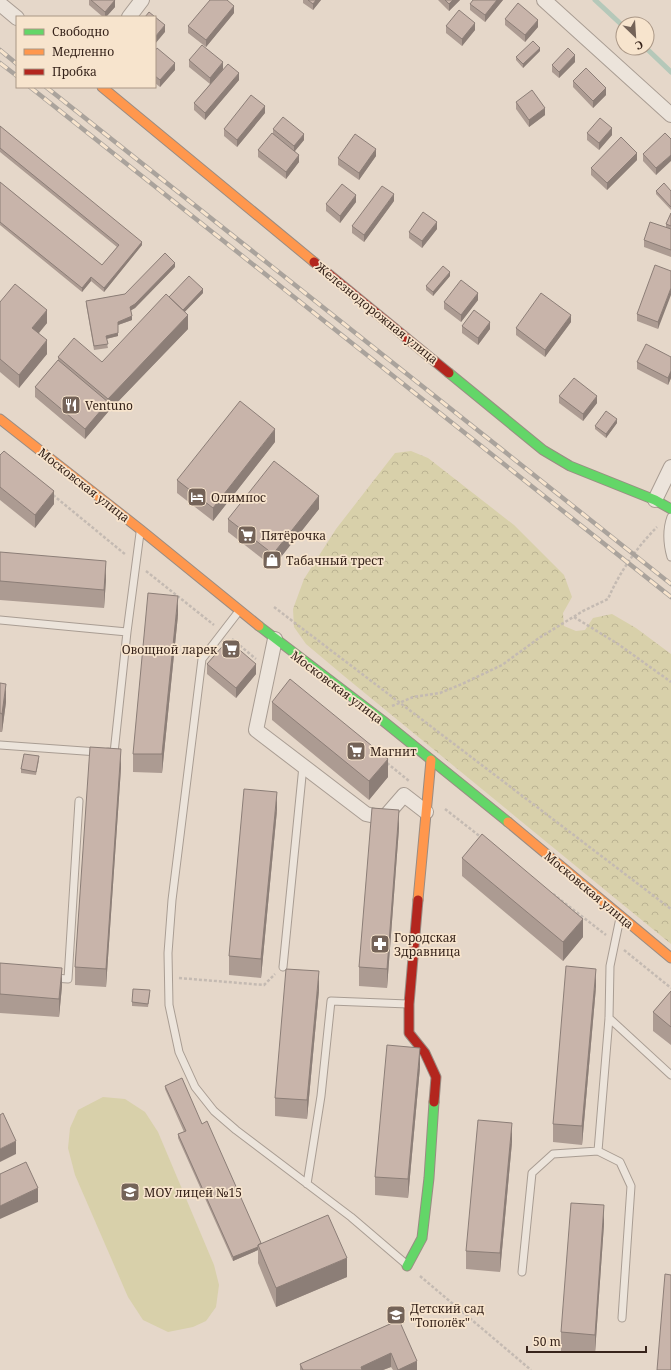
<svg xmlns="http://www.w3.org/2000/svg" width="671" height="1370" viewBox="0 0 671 1370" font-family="'Noto Serif',serif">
<defs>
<pattern id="forest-crowns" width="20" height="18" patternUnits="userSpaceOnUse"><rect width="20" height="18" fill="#d8d0aa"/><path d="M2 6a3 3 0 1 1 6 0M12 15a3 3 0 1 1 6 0" fill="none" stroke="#bab292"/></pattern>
</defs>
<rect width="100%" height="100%" fill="#e5d7c9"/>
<path fill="url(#forest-crowns)" d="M411,451L428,458L514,525L564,575L572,597L563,613L564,626L576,631L585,630L593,618L612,614L636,628L671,654V944L344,676L306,644L294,627L293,609L304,579L336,529L395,453Z"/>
<path fill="#d8d0aa" d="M103,1097L125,1099L145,1112L158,1132L214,1265L219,1285L216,1307L206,1321L193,1327L168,1332L143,1320L128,1297L75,1175L68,1148L70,1128L78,1110Z"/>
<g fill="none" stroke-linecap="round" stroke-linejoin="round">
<path stroke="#b5c8b9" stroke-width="5" d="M595,0L623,26
M646,48L671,72"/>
<defs>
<path id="lane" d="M671,517C666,531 667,543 671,557
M239,611L202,659L172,900L168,953L169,1005L179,1052L195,1087L214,1111L236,1130L351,1217L406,1264
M0,620L127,632
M0,745L98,752
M108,752L114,753L127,632L140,533
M283,967L303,766
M54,978L68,979L79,801
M609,1018L671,1075
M598,1151L620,1162L631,1186L622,1318
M307,1184L321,1096L331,1001L408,1004
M522,1272L532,1173L553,1154L598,1151L609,1018L610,966L620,918"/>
<path id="street" d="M544,0L671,115
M0,4L17,18
M129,17L142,0
M655,500L671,467
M275,639L256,730L366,814L384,818L404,795L426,812"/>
<path id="fast" d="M449,373L543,450L570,466L655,500L671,509
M259,626L382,720L508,822
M407,1266L422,1238L429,1178L434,1102"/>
<path id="slow" d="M102,87L314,262
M0,419L141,530L259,626
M508,822L671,958
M418,900L431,760"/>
<path id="jam" d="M314,262L449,373
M418,900L409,1004V1033L425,1053L436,1077L434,1102"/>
</defs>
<use href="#lane" stroke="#a99d93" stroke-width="9"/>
<use href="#street" stroke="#a99d93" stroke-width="16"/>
<use href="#fast" stroke="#998c83" stroke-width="11"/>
<use href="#slow" stroke="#998c83" stroke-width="11"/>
<use href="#jam" stroke="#998c83" stroke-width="11"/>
<path stroke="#c4bab2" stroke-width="2.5" stroke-dasharray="3 2" stroke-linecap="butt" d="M53,495L126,555
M146,571L214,625
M274,607L671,909
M574,617L618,644L671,682
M232,639L256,659
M392,706L413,697L440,693L462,684L502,665L539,638L583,611L608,599C619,573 637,547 657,527
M387,763L409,781
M445,809L482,838
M553,894L606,935
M624,950L671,988
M179,978L264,985L275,974
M420,1276L531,1370"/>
<use href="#lane" stroke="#ece4db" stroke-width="7"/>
<use href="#street" stroke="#ece4db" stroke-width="14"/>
<use href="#fast" stroke="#63d668" stroke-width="9"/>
<use href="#slow" stroke="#ff974d" stroke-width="9"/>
<use href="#jam" stroke="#b3261e" stroke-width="9"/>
<defs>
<path id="rail" d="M0,50L17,64
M0,63L17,76
M30,87L671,597
M46,87L671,584"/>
</defs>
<use href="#rail" stroke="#aaa39c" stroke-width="4.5"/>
<use href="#rail" stroke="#f7e4cd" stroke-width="3" stroke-dasharray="9" stroke-linecap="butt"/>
</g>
<path fill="#ac9b92" d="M89,0H115V7L106,17H103L89,5Z
M303,0H321L313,10L303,3Z
M438,0H460L449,11Z
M503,0L485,22L470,10V4Z
M234,13L206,47L188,33V26Z
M505,19L538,27L525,42L505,25Z
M446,26L475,30L462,46L446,33Z
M155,51L175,70L160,87L155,83Z
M540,51L523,68L516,60V57Z
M189,60L223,69L239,80L205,120L194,110V103L210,84L189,67Z
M575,62L559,78L552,72V65Z
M573,81L606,95L593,108L573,87Z
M516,102L545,115L529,127L516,109Z
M265,113L237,147L224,136V129Z
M0,126L142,245L104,292L91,281L82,292L0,225V182L102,265L117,247L0,152Z
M273,129L304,140L295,151L299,162L286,179L258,157V150L273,134Z
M587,133L612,135L599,150L587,140Z
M671,139L656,175L643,161V154Z
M376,156L359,180L338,165V158Z
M637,160L607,190L591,175V168Z
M656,191H671V210L656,194Z
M394,201L364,242L352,233V226Z
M356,202L340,223L326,211V204Z
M671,213V257L644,247V240L666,227V224Z
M437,229L422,248L409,238V232Z
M175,267L135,308L131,310L132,320L118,325V336L106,339L108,348L94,350L86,304V301L125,294Z
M671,271L658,329L637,321V314Z
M450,276L433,296L426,290V286Z
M203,293L184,312L188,329L108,412L85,439L35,397V387L58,360V357L102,362L169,297Z
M478,300L461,322L444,309V302Z
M0,302L47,323L39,333L47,354L19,388L0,372Z
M571,322L545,357L516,335V328Z
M462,326L490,329L478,345L462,333Z
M671,357V378L668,385L637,369V362Z
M559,396L597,403L583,421L559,403Z
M617,423L606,438L595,429V426Z
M275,442L213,521L177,493V480Z
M0,455L54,504L35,528L0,500Z
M319,509L273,567L228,532V519Z
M0,552L106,579L104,608L0,600Z
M178,615L162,773L133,772V754Z
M207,664L256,674L236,698L207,674Z
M0,683L6,702L2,732H0Z
M272,702L388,777L369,800L272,720Z
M39,760L36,775L21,773V769Z
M121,768L106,987L75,985V967Z
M277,810L261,978L229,975V956Z
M399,828L387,988L359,986V967Z
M462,858L583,937L563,961L462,876Z
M0,963L62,986L59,1017L0,1013Z
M596,987L582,1145L553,1142V1124Z
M319,990L307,1119L275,1116V1098Z
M671,991V1045L653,1031V1012Z
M150,994L148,1007L132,1006V1002Z
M420,1067L408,1198L375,1195V1177Z
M165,1086L202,1124L261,1243L347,1277L276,1307L258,1263V1250L233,1261L178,1138V1134L184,1132L165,1089Z
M512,1142L500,1272L466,1269V1251Z
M604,1224L595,1353L561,1351V1332Z
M399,1320L417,1370H393L391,1367L383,1370H300V1364Z"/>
<path fill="#8c7e77" d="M115,0V7L106,17H105V12Z
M316,0H321L313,10V4Z
M453,0H460L449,11V4Z
M497,0H503L485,22V15Z
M234,6V13L206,47V40Z
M538,20V27L525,42V35Z
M475,23V30L462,46V39Z
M165,25V32L155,44V37Z
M540,48V51L523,68V64Z
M575,55V62L559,78V72Z
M223,62V69L210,85V78Z
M175,63V70L160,87V80Z
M239,73V80L205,120V113Z
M606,88V95L593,108V101Z
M265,106V113L237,147V140Z
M545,108V115L529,127V120Z
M612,128V135L599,150V143Z
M304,134V140L294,152V146Z
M376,149V156L359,180V173Z
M637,153V160L607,190V183Z
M299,155V162L286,179V172Z
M671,155V161L656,175V168Z
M394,194V201L364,242V235Z
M356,195V202L340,223V216Z
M437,222V229L422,248V241Z
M142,242V245L104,292V288Z
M175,263V267L135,308L130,311V307Z
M450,272V276L433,296V292Z
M91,277V281L82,292V288Z
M671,288V295L658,329V322Z
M203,289V293L179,318V314Z
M478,293V300L461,322V315Z
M47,310V323L32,341V328Z
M188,315V329L108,412L85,439V429L108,402V399Z
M571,315V322L545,357V350Z
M132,316V320L118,325V322Z
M490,322V329L478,345V338Z
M118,333V336L106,339V336Z
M47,340V354L19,388V375Z
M671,371V378L668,385V378Z
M597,396V403L583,421V414Z
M617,419V423L606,438V434Z
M275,429V442L213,521V508Z
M54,491V504L35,528V515Z
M319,496V509L273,567V554Z
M106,561V579L104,608V590Z
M178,596V615L162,773V754Z
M256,664V674L236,698V688Z
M6,684V702L2,732V714Z
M121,749V768L106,987V969Z
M388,759V777L369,800V781Z
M277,792V810L261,978V959Z
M399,810V828L387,988V969Z
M583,919V937L563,961V942Z
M62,968V986L59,1017V999Z
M596,969V987L582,1145V1126Z
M319,971V990L307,1119V1100Z
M420,1048V1067L408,1198V1179Z
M512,1123V1142L500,1272V1253Z
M16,1141V1154L0,1162V1149Z
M38,1188V1202L0,1219V1206Z
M604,1205V1224L595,1353V1335Z
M258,1247V1250L233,1261V1257Z
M347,1258V1277L276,1307V1288Z
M391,1353V1367L383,1370H361V1367Z
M417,1361V1370H398Z"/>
<path fill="#c8b4aa" stroke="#8c7e77" d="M91,0H115L105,12Z
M210,0H227L234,6L206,40L188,26Z
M308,0H316L313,4Z
M445,0H453L449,4Z
M473,0H497L485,15L470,4Z
M518,3L538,20L525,35L505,19Z
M459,10L475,23L462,39L446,26Z
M149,12L165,25L155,37V17H145Z
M533,41L540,48L523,64L516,57Z
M202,45L223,62L210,78L189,60Z
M157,48L175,63L160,80L155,76V51Z
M568,48L575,55L559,72L552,65Z
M228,64L239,73L205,113L194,103Z
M586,68L606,88L593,101L573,81Z
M532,90L545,108L529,120L516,102Z
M251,95L265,106L237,140L224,129Z
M283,117L304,134L294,146L273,129Z
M600,118L612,128L599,143L587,133Z
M0,126L142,242L104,288L91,277L82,288L0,222V182L102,265L119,245L0,148Z
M272,133L299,155L286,172L258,150Z
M665,133L671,139V155L656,168L643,154Z
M355,134L376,149L359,173L338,158Z
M621,137L637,153L607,183L591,168Z
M664,183L671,191V207L656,191Z
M342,184L356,195L340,216L326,204Z
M382,186L394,194L364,235L352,226Z
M423,212L437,222L422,241L409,232Z
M671,213V226L666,224Z
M650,222L671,229V250L644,240Z
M165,253L175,263L135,304L130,307L132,316L118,322V333L106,336L108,344L94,346L86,301L125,294Z
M655,265L671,271V288L658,322L637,314Z
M443,266L450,272L433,292L426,286Z
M189,276L203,289L183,310L169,297Z
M461,280L478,293L461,315L444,302Z
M15,284L47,310L32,328L47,340L19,375L0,359V302Z
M541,293L571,315L545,350L516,328Z
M166,294L188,315L108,399L58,357L74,338L102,362Z
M474,310L490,322L478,338L462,326Z
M646,344L671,357V371L668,378L637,362Z
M58,360L108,402L85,429L35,387Z
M574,378L597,396L583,414L559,396Z
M240,401L275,429L213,508L177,480Z
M606,411L617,419L606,434L595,426Z
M4,451L54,491L35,515L0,487V455Z
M274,461L319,496L273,554L228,519Z
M0,552L106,561L104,590L0,581Z
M148,593L178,596L162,754H133Z
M228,640L256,664L236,688L207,664Z
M290,679L388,759L369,781L272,702Z
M0,683L6,684L2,714L0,713Z
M90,747L121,749L106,969L75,967Z
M24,754L39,756L36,772L21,769Z
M244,789L277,792L261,959L229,956Z
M372,808L399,810L387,969L359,967Z
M482,834L583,919L563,942L462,858Z
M0,963L62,968L59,999L0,994Z
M566,966L596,969L582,1126L553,1124Z
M286,969L319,971L307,1100L275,1098Z
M133,989L150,990L148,1004L132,1002Z
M671,991V1027L653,1012Z
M387,1045L420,1048L408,1179L375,1177Z
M182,1078L202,1124L207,1121L261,1243L258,1245V1247L233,1257L178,1134L186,1131L165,1086Z
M3,1113L16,1141L0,1149V1115Z
M478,1120L512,1123L500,1253L466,1251Z
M26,1162L38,1188L0,1206V1174Z
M571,1203L604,1205L595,1335L561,1332Z
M328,1215L347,1258L276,1288L258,1245Z
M665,1274L671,1275V1370H657Z
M399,1320L417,1361L398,1370L391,1353L361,1367L362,1370H303L300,1364Z"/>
<defs>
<symbol id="restaurant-square" viewBox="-11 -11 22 22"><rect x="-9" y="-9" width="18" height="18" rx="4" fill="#746358" stroke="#f7e4cd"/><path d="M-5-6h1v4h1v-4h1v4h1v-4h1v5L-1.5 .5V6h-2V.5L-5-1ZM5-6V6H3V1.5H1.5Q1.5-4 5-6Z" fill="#fff"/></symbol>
<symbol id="hotel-square" viewBox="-11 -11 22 22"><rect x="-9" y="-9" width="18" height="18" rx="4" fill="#746358" stroke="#f7e4cd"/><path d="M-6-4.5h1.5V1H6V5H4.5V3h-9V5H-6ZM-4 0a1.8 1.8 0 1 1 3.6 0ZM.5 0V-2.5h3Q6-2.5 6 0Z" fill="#fff"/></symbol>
<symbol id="supermarket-square" viewBox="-11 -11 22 22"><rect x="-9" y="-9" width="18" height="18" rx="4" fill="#746358" stroke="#f7e4cd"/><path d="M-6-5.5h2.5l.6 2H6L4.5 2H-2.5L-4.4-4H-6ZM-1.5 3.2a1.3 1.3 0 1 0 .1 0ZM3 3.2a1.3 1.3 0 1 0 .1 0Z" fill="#fff"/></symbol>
<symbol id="shop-square" viewBox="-11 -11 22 22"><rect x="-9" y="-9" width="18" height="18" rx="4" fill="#746358" stroke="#f7e4cd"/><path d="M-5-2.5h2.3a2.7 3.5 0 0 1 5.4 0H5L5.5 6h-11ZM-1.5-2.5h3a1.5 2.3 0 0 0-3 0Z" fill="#fff"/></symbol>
<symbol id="pharmacy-square" viewBox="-11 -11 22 22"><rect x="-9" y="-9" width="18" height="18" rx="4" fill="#746358" stroke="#f7e4cd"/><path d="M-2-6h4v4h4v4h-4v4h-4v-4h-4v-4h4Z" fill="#fff"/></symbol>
<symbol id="school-square" viewBox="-11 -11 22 22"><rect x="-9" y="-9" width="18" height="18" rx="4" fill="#746358" stroke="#f7e4cd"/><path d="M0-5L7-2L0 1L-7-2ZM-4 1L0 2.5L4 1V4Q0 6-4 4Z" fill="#fff"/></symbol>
</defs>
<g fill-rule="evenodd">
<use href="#restaurant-square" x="60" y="394" width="22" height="22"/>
<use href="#hotel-square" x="186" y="486" width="22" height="22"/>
<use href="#supermarket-square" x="236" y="524" width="22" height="22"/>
<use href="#shop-square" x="261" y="549" width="22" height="22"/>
<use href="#supermarket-square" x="220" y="638" width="22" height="22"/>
<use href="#supermarket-square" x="345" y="740" width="22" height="22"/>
<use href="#pharmacy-square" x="369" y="933" width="22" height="22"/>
<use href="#school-square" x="119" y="1181" width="22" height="22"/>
<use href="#school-square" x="385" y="1304" width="22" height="22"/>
</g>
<g text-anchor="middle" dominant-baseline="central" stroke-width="3.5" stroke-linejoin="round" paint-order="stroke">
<g font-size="12" fill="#37241b" stroke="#f7e4cd">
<text transform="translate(377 313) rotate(39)">Железнодорожная улица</text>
<text transform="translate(84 485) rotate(38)">Московская улица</text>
<text transform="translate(337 687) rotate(37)">Московская улица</text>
<text transform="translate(589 890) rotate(40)">Московская улица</text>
</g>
<g font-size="12" fill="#37241b" stroke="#f7e4cd" text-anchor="start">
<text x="85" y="405">Ventuno</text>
<text x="211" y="497">Олимпос</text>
<text x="261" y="535">Пятёрочка</text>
<text x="286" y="560">Табачный трест</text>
<text x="217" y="649" text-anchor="end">Овощной ларек</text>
<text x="370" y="751">Магнит</text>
<text x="394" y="937">Городская<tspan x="394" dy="14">Здравница</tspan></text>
<text x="144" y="1192">МОУ лицей №15</text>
<text x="410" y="1308">Детский сад<tspan x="410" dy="14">"Тополёк"</tspan></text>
</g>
</g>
<rect x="16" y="16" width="140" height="72" fill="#f7e4cd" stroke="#aa9786"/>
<rect x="24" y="29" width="20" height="6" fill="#63d668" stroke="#aa9786"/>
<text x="52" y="36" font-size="12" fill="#37241b">Свободно</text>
<rect x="24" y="49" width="20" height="6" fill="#ff974d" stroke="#aa9786"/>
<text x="52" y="56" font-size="12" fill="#37241b">Медленно</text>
<rect x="24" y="69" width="20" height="6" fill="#b3261e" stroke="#aa9786"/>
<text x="52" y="76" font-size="12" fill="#37241b">Пробка</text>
<g transform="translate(635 36) rotate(155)"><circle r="19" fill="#f7e4cd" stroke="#aa9786"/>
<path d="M0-3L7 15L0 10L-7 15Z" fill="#746358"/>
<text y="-6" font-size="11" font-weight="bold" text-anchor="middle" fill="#37241b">С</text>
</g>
<path d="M527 1346v6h119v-6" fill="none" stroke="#37241b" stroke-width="2"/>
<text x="533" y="1346" font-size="12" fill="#37241b" stroke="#f7e4cd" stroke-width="3" paint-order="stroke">50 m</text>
</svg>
